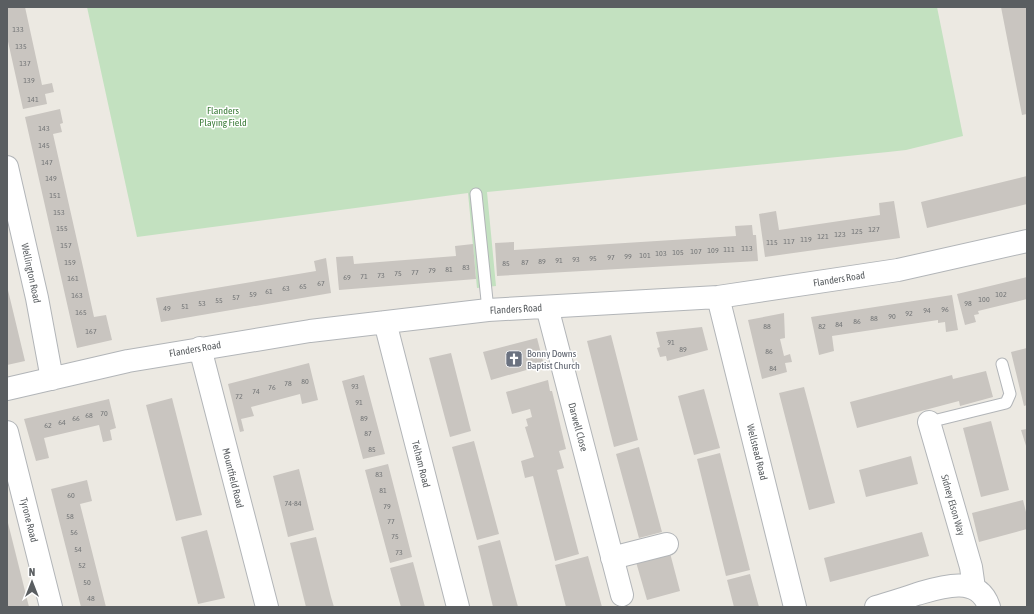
<svg xmlns="http://www.w3.org/2000/svg" width="1034" height="614" viewBox="0 0 1034 614" font-family="'Asap Condensed',sans-serif">
<rect width="100%" height="100%" fill="#ece9e2"/>
<path fill="#c3e1c0" d="M87,7H937L963,136L906,150L888,152L487,192L496,286L477,288L468,193L137,237Z"/>
<path fill="#c9c5c0" d="M7,7H25L42,85L52,83L54,92L45,94L47,104L23,109L7,37Z
M1001,7H1027V114L1022,115Z
M60,109L63,123L60,124L62,132L53,134L83,267L94,317L106,315L112,340L77,348L25,117Z
M1027,176V204L927,228L921,202Z
M894,201L900,238L765,257L759,214L776,211L779,230L880,215L879,203Z
M752,225L753,235H756L758,261L497,276L495,243L514,242V250L736,236L735,226Z
M473,244L476,279L339,290L336,257L353,256L354,264L456,256L455,246Z
M326,258L331,293L161,322L156,298L316,271L314,261Z
M1027,277V299L978,311L979,314L974,315L976,322L965,325L957,294Z
M7,286L25,361L7,365Z
M952,295L958,330L946,332L945,322L938,323V320L832,336L834,351L819,355L811,317Z
M784,313L785,338L780,339L784,356L790,354L792,362L785,363L787,372L762,379L748,320Z
M702,327L708,350L667,361L666,356L660,357L657,348L660,347L656,332Z
M611,335L638,440L614,447L587,341Z
M537,338L544,365L491,380L483,352Z
M1027,348V405L1024,406L1011,352Z
M451,353L471,431L450,437L429,358Z
M309,363L318,400L302,404L300,394L251,407L254,416L241,419L244,431L240,432L228,384Z
M986,371L993,397L960,406L959,401L857,428L850,402L952,375L953,379Z
M364,375L385,454L363,459L342,381Z
M548,380L550,391H552L566,449L559,451L564,468L557,470L579,554L555,561L533,476L525,478L521,461L534,457L525,427L528,426L526,419L532,417L530,409L512,414L506,392Z
M804,387L835,503L809,510L779,393Z
M704,389L720,448L694,455L678,396Z
M172,398L202,515L176,521L146,405Z
M109,399L116,428L110,430L112,440L103,442L99,425L44,438L49,458L36,461L24,419Z
M991,421L1009,490L981,497L963,428Z
M1027,429V449L1021,430Z
M474,441L499,534L477,540L452,447Z
M639,447L662,532L639,538L616,454Z
M720,453L750,570L726,576L697,459Z
M911,456L918,484L866,497L859,470Z
M388,464L412,557L390,563L365,470Z
M299,469L314,530L288,537L273,476Z
M87,480L92,501L80,504L106,607H81L51,489Z
M1023,500L1027,516V529L979,542L972,513Z
M7,523H8L29,607H7Z
M207,530L225,598L198,604L181,537Z
M922,532L929,556L830,582L824,558Z
M316,537L331,597L334,607H306L290,543Z
M500,540L518,607H493L478,546Z
M670,553L680,591L647,600L636,562Z
M588,556L602,607H566L555,565Z
M413,562L425,607H401L390,568Z
M750,574L759,607H734L727,580Z"/>
<g fill="none" stroke-linecap="round" stroke-linejoin="round">
<defs>
<path id="lane" d="M476,194L488,310
M929,422L1006,403L1010,394L1002,364"/>
<path id="street" d="M7,167L37,298L52,379
M718,297L795,607
M547,307L622,595
M385,322L458,607
M200,348L267,607
M7,389L128,361L310,331L488,310L718,297L898,270L1027,241
M929,422L971,567L974,588
M7,432L51,607
M612,558L667,544
M876,607C889,603 903,599 917,594C941,587 978,574 989,607"/>
</defs>
<use href="#lane" stroke="#b2b5b8" stroke-width="13"/>
<use href="#street" stroke="#b2b5b8" stroke-width="24"/>
<use href="#lane" stroke="#fff" stroke-width="11"/>
<use href="#street" stroke="#fff" stroke-width="22"/>
</g>
<defs>
<symbol id="church-square" viewBox="-11 -11 22 22"><rect x="-9" y="-9" width="18" height="18" rx="4" fill="#6b7280" stroke="#fff"/><path d="M-1.2-6h2.4v3.5h3.3v2.4h-3.3V6h-2.4V-.1h-3.3v-2.4h3.3Z" fill="#fff"/></symbol>
</defs>
<g fill-rule="evenodd">
<use href="#church-square" x="504" y="349" width="20" height="20"/>
</g>
<g text-anchor="middle" dominant-baseline="central" stroke-width="3" stroke-linejoin="round" paint-order="stroke">
<g font-size="8" fill="#767879">
<text x="18" y="29">133</text>
<text x="21" y="46">135</text>
<text x="25" y="63">137</text>
<text x="29" y="80">139</text>
<text x="33" y="99">141</text>
<text x="44" y="128">143</text>
<text x="44" y="145">145</text>
<text x="47" y="162">147</text>
<text x="51" y="178">149</text>
<text x="55" y="195">151</text>
<text x="59" y="212">153</text>
<text x="62" y="228">155</text>
<text x="874" y="229">127</text>
<text x="857" y="231">125</text>
<text x="840" y="234">123</text>
<text x="823" y="236">121</text>
<text x="806" y="239">119</text>
<text x="789" y="241">117</text>
<text x="772" y="242">115</text>
<text x="66" y="245">157</text>
<text x="747" y="248">113</text>
<text x="729" y="249">111</text>
<text x="713" y="250">109</text>
<text x="696" y="251">107</text>
<text x="678" y="252">105</text>
<text x="661" y="253">103</text>
<text x="645" y="255">101</text>
<text x="628" y="256">99</text>
<text x="611" y="257">97</text>
<text x="593" y="258">95</text>
<text x="576" y="259">93</text>
<text x="559" y="260">91</text>
<text x="542" y="261">89</text>
<text x="70" y="262">159</text>
<text x="525" y="262">87</text>
<text x="506" y="263">85</text>
<text x="466" y="267">83</text>
<text x="449" y="269">81</text>
<text x="432" y="270">79</text>
<text x="415" y="272">77</text>
<text x="398" y="273">75</text>
<text x="381" y="275">73</text>
<text x="364" y="276">71</text>
<text x="347" y="277">69</text>
<text x="73" y="278">161</text>
<text x="321" y="283">67</text>
<text x="303" y="286">65</text>
<text x="286" y="288">63</text>
<text x="269" y="291">61</text>
<text x="253" y="294">59</text>
<text x="1001" y="294">102</text>
<text x="77" y="295">163</text>
<text x="236" y="297">57</text>
<text x="984" y="299">100</text>
<text x="219" y="300">55</text>
<text x="202" y="303">53</text>
<text x="968" y="303">98</text>
<text x="185" y="306">51</text>
<text x="167" y="308">49</text>
<text x="945" y="309">96</text>
<text x="927" y="310">94</text>
<text x="81" y="312">165</text>
<text x="909" y="313">92</text>
<text x="892" y="316">90</text>
<text x="874" y="318">88</text>
<text x="857" y="321">86</text>
<text x="839" y="324">84</text>
<text x="767" y="326">88</text>
<text x="822" y="326">82</text>
<text x="91" y="331">167</text>
<text x="671" y="342">91</text>
<text x="683" y="349">89</text>
<text x="769" y="351">86</text>
<text x="773" y="368">84</text>
<text x="305" y="381">80</text>
<text x="288" y="383">78</text>
<text x="355" y="386">93</text>
<text x="272" y="387">76</text>
<text x="256" y="391">74</text>
<text x="239" y="396">72</text>
<text x="359" y="402">91</text>
<text x="104" y="413">70</text>
<text x="89" y="415">68</text>
<text x="76" y="418">66</text>
<text x="364" y="418">89</text>
<text x="62" y="422">64</text>
<text x="48" y="425">62</text>
<text x="368" y="433">87</text>
<text x="372" y="449">85</text>
<text x="379" y="474">83</text>
<text x="383" y="490">81</text>
<text x="71" y="495">60</text>
<text x="293" y="503">74-84</text>
<text x="387" y="506">79</text>
<text x="70" y="516">58</text>
<text x="391" y="521">77</text>
<text x="74" y="532">56</text>
<text x="395" y="536">75</text>
<text x="78" y="549">54</text>
<text x="399" y="552">73</text>
<text x="82" y="565">52</text>
<text x="87" y="582">50</text>
<text x="91" y="598">48</text>
</g>
<g font-size="10" fill="#3e7e3c" stroke="#fff">
<text x="223" y="110">Flanders<tspan x="223" dy="12">Playing Field</tspan></text>
</g>
<g font-size="10" fill="#5a5e61" stroke="#fff">
<text transform="translate(31 273) rotate(78)">Wellington Road</text>
<text transform="translate(839 279) rotate(-9)">Flanders Road</text>
<text transform="translate(516 309) rotate(-3)">Flanders Road</text>
<text transform="translate(195 349) rotate(-10)">Flanders Road</text>
<text transform="translate(578 427) rotate(75)">Darwell Close</text>
<text transform="translate(757 452) rotate(76)">Wellstead Road</text>
<text transform="translate(421 464) rotate(76)">Telham Road</text>
<text transform="translate(233 478) rotate(76)">Mountfield Road</text>
<text transform="translate(953 505) rotate(74)">Sidney Elson Way</text>
<text transform="translate(29 520) rotate(76)">Tyrone Road</text>
</g>
<g font-size="10" fill="#5b616d" stroke="#fff" text-anchor="start">
<text x="527" y="353">Bonny Downs<tspan x="527" dy="12">Baptist Church</tspan></text>
</g>
</g>
<rect width="1034" height="614" fill="none" stroke="#5a5e61" stroke-width="16"/>
<g transform="translate(32 582)" stroke="#ffffff" stroke-width="3" paint-order="stroke">
<path d="M0-3L7 15L0 10L-7 15Z" fill="#5a5e61"/>
<text y="-6" font-size="11" font-weight="bold" text-anchor="middle" fill="#5a5e61">N</text>
</g>
</svg>
